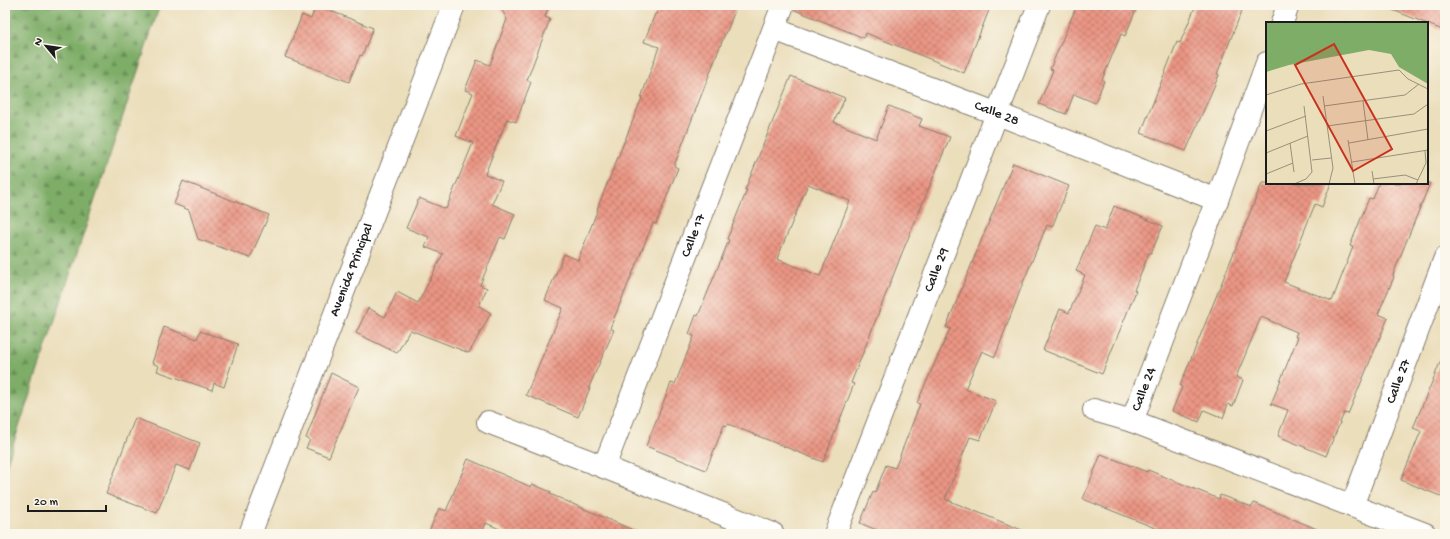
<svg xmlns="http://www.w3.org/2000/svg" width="1450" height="539" viewBox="0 0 1450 539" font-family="'Gochi Hand',sans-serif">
<defs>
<pattern id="forest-firs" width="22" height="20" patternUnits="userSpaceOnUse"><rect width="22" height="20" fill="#7ead68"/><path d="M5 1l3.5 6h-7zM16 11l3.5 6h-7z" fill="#668c55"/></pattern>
<pattern id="building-cross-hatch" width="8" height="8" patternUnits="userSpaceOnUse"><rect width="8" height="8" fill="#eb9584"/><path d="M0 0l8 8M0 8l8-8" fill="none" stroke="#be796b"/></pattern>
</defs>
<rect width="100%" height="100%" fill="#fbf7ec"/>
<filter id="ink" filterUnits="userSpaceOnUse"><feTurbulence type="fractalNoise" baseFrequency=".025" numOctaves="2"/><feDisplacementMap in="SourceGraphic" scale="8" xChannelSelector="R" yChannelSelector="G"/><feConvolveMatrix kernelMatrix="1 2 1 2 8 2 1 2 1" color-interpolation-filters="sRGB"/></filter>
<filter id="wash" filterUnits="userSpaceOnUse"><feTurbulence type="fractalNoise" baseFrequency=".012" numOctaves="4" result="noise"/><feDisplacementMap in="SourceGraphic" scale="16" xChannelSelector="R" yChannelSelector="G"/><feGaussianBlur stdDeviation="0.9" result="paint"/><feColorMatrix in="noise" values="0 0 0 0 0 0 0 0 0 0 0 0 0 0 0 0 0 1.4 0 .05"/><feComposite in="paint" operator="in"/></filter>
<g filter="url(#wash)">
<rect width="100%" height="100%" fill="#ebdebb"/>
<path fill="url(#forest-firs)" stroke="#4d6442" d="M5,5H160L5,469Z"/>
<g id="blocks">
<path fill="url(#building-cross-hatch)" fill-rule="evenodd" d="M316,5L373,28L362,56L360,55L349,82L285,57L302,15L311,19Z
M499,5H549L545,17L550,19L527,80L531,82L516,122L507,119L485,174L502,181L492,204L515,214L505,239L500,237L480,285L487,288L479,306L491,313L469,353L410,330L397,353L356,333L368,308L385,317L397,292L418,303L443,254L425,247L429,237L406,228L419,198L446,209L473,143L456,136L473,93L465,90L477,60L490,65L507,19Z
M660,5H737L727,31H726L674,166L678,168L656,224L653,223L610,328L614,330L589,387L590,388L578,417L526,395L563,308L545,300L564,254L578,260L598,209H597L642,98H641L659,47L644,42L655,14H656Z
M795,5H991L964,73L866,33L864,38L795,10Z
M1077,5H1138L1125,36L1121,34L1102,80L1104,81L1095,103L1074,94L1066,114L1039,104L1053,70L1050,69Z
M1196,5H1244L1217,74L1219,75L1186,151L1141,133L1177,42L1180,43Z
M1383,5H1445V31L1383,6Z
M791,76L845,98L834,122L876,139L889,106L922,119L919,126L950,137L902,253L851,383L854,384L823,462L728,424L727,426L724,425L706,470L646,446L671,383L675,384L694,336L689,334L696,315L698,316L729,240L727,239L747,190H745ZM808,184L850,201L820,276L777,259Z
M1013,163L1069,186L1052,227L1047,225L1024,280L995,357L982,351L965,389L996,401L980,440L970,437L945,499L1029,533V534H886L860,523L873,492L875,493L886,465L895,468L920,404L917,403L950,329L946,327Z
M183,181L269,215L250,258L198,239L189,210L174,204Z
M1262,183H1331L1322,207L1315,204L1284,282L1332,301L1353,247L1350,246L1369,198L1373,199L1379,183H1430L1394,272L1393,276L1394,277L1378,314L1388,318L1348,414L1344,413L1326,456L1278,436L1288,410L1271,404L1298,337H1295L1297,332L1261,317L1236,377L1243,380L1233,406L1228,404L1223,418L1204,410L1199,422L1172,411L1182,387L1180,386Z
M1114,206L1163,226L1151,253H1149L1134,290L1136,291L1102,374L1043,350L1060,309L1069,313L1085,275L1076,271L1095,226L1105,230Z
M164,327L197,339L200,331L238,344L224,387L214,383L212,390L157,371L159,366L152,363Z
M1444,353H1445V498L1401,480L1421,431L1413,428Z
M331,373L359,387L329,457L306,448L310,440L306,438Z
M135,418L200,443L190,470L176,465L157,513L106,494Z
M1101,454L1147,472L1148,470L1219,499L1220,495L1252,507L1254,503L1329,534H1170L1083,499Z
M468,459L531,487L532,484L551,492L550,494L642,534H511L486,523L482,534H428L439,508L446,511Z"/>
</g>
</g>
<g filter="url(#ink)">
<use href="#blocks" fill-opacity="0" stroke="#847d6c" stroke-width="1"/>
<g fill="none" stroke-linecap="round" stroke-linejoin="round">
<defs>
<g id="minor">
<path d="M1282,23L1288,5"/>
<path id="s1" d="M774,29L998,114L1217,200"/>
<path d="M1094,410L1132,421L1425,534"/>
<path id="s2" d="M1132,421L1217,200L1267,63"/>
<path d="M488,422L604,467L773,534"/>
<path id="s3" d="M604,467L783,5"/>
<path id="s4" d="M1352,506L1445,258"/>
<path id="s5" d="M250,534L454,5"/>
<path id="s6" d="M835,534L1039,5"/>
</g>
</defs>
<use href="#minor" stroke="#847d6c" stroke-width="24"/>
<use href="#minor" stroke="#fff" stroke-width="22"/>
</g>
</g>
<g text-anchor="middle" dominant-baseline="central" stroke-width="3" stroke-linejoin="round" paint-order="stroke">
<g font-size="14" fill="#1c1c1c" stroke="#fbf7ec">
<text stroke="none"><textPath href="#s1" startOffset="238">Calle 28</textPath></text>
<text stroke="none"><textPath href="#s3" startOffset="248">Calle 17</textPath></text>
<text stroke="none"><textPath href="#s5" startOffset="283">Avenida Principal</textPath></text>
<text stroke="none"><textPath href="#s6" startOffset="283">Calle 29</textPath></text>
<text stroke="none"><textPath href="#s4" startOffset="133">Calle 27</textPath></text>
<text stroke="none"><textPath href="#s2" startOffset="34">Calle 24</textPath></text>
</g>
</g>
<g transform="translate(1266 22)">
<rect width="162" height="162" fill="#ebdebb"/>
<path d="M0,0H162V62L133,45L125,32L103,28L23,43L0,50Z" fill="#7ead68"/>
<path fill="none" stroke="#98907b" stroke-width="1" d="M0,73L35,62L133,48L142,57L162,67M57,74L67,146L63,162M97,79L102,118M58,84L139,73L153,62M61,104L148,92L162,82M0,109L40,94M82,118L89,162M24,121L28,150M83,121L162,107M0,131L42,114M46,138L65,136M86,140L162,128M106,149L108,162M0,152L27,141M107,157L139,153L152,158M28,162L40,157L46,150L38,84M150,162L160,141L159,129"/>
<path fill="#c8321e" fill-opacity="0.15" stroke="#c8321e" stroke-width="2" d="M68,22L126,127L87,149L29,43Z"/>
<rect width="162" height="162" fill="none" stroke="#1c1c1c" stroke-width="2"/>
</g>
<rect width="1450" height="539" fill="none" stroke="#fbf7ec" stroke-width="20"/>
<g transform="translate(46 46) rotate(299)" stroke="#fbf7ec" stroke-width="3" paint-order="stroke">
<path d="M0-3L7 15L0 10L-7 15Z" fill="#1c1c1c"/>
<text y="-6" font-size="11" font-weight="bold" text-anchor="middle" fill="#1c1c1c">N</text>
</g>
<path d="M28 505v6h78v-6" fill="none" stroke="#1c1c1c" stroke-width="2"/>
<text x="34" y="505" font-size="12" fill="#1c1c1c" stroke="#fbf7ec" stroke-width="3" paint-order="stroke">20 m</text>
</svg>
